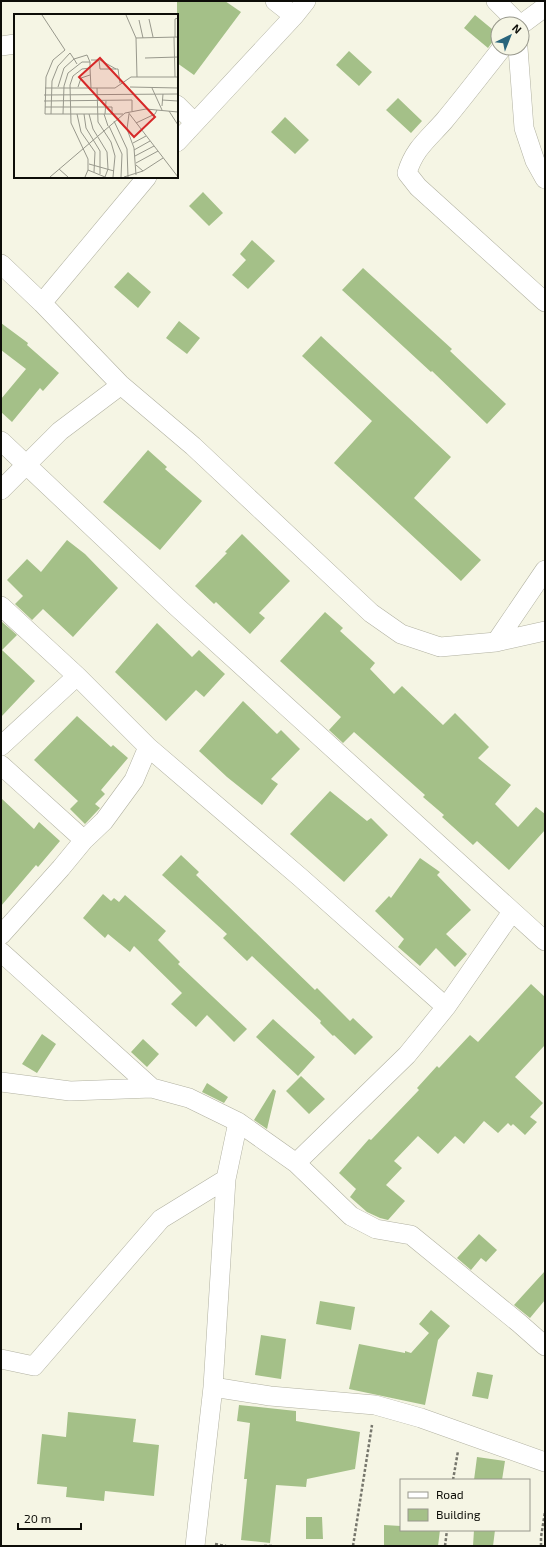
<svg xmlns="http://www.w3.org/2000/svg" width="546" height="1547" viewBox="0 0 546 1547" font-family="'Exo 2',sans-serif">
<rect width="100%" height="100%" fill="#f5f5e4"/>
<path fill="#a4c088" d="M177,1H225L241,12L194,75L177,63Z
M475,15L498,34L488,48L464,28Z
M349,51L372,72L359,86L336,65Z
M398,98L422,121L411,133L386,110Z
M285,117L309,140L295,154L271,132Z
M203,192L223,213L209,226L189,206Z
M252,240L275,261L248,289L232,275L246,260L240,254Z
M363,268L452,349L450,351L506,404L487,424L432,371L431,372L342,290Z
M128,272L151,292L138,308L114,287Z
M179,321L200,338L187,354L166,338Z
M1,323L28,343L27,345L59,373L43,391L40,388L12,422L1,412V399L26,369L1,350Z
M321,336L451,457L414,498L481,560L461,581L334,463L372,421L302,356Z
M148,450L167,467L165,469L202,501L160,550L103,502Z
M242,534L290,581L259,613L265,618L250,634L216,602L214,604L195,586L227,553L225,552Z
M67,540L85,554L118,588L73,637L43,609L32,620L15,604L23,596L7,580L27,559L41,572Z
M325,612L343,628L340,631L375,663L370,669L394,694L402,686L443,725L455,713L489,747L478,758L511,785L495,804L518,827L536,807L545,814V830L509,870L477,841L473,845L442,817L444,815L423,797L425,795L354,732L343,743L329,730L341,717L280,661Z
M1,621L17,635L2,650L35,681L1,717Z
M157,623L192,657L199,650L225,674L204,697L196,690L166,721L115,672Z
M243,701L277,734L281,730L300,749L271,779L278,784L262,805L227,777L199,751Z
M77,716L111,747L113,745L128,758L101,790L105,794L95,804L100,808L85,824L70,809L78,801L34,760Z
M330,791L367,821L371,818L388,835L344,882L290,834Z
M1,798L34,829L39,822L60,841L38,867L36,865L1,906Z
M181,855L199,872L196,875L315,990L317,988L350,1021L353,1018L373,1037L355,1055L334,1035L333,1036L320,1023L321,1021L252,956L247,961L223,938L227,934L162,875Z
M420,858L440,872L437,875L471,910L446,934L467,954L455,967L436,948L420,966L398,947L404,939L375,911L389,896L391,898Z
M103,894L111,901L114,898L119,902L125,895L166,931L158,940L180,962L178,964L247,1029L234,1042L207,1015L196,1027L171,1004L182,993L134,946L130,952L108,934L105,938L83,918Z
M531,984L545,997V1045L515,1077L543,1103L530,1117L537,1122L525,1135L513,1124L511,1126L508,1123L498,1133L484,1121L464,1144L455,1136L438,1154L418,1136L394,1161L402,1168L386,1185L405,1201L388,1220L380,1218L367,1212L350,1197L356,1189L339,1173L369,1139L371,1140L419,1090L417,1088L437,1066L439,1068L470,1035L478,1042Z
M273,1019L315,1057L298,1076L256,1037Z
M42,1034L56,1044L37,1073L22,1064Z
M143,1039L159,1054L147,1067L131,1052Z
M301,1076L325,1099L309,1114L286,1091Z
M207,1083L228,1097L224,1103L202,1092Z
M273,1089L276,1091L267,1129L254,1120Z
M479,1234L497,1250L486,1262L481,1258L471,1270L457,1258Z
M545,1271V1300L530,1318L514,1305Z
M320,1301L355,1307L351,1330L316,1324Z
M431,1310L450,1326L438,1340L425,1405L349,1389L359,1344L405,1353V1351L411,1353L429,1333L419,1324Z
M261,1335L286,1339L281,1379L255,1375Z
M477,1372L493,1375L488,1399L472,1396Z
M239,1405L296,1411V1421L360,1432L355,1469L307,1479L306,1487L276,1485L270,1543L241,1540L247,1479H244L250,1423L237,1421Z
M68,1412L136,1419L133,1442L159,1445L154,1496L105,1491L104,1501L66,1497L67,1487L37,1484L42,1434L66,1437Z
M477,1457L505,1461L502,1480H474Z
M306,1517H322L323,1539H306Z
M384,1525L401,1526V1530H440L438,1546H384Z
M474,1530H495L493,1546H473Z"/>
<g fill="none" stroke-linecap="round" stroke-linejoin="round">
<defs>
<path id="minor" d="M496,1L519,24
M294,16L306,1
M522,24L545,7
M1,46L15,44
M502,48C483,72 464,97 444,121C428,139 414,149 407,173L418,187L545,302
M518,48L524,128L535,161L545,179
M177,105L194,122
M177,142L294,16L275,1
M1,264L42,303L121,385L193,446L371,613L401,634L440,647L496,642L545,631
M42,303L147,177
M1,441L176,606L545,941
M1,490L60,431L121,385
M1,606L77,676L148,747L301,878L446,1007L407,1055L296,1163
M496,642L545,570
M1,746L77,676
M1,765L84,840L61,868L1,935
M84,840L104,821L134,780L148,747
M1,952L152,1088
M446,1007L512,912
M1,1082L70,1091L152,1088L189,1098L238,1122L296,1163L351,1216L376,1229L411,1235L519,1323L545,1346
M1,1359L34,1366L161,1219L226,1179
M213,1387L270,1396L375,1405L421,1418L545,1462
M195,1546L213,1387L226,1179L238,1122"/>
</defs>
<use href="#minor" stroke="#b1b1a1" stroke-width="20"/>
<path stroke="#76766c" stroke-width="2.5" stroke-dasharray="3 2" stroke-linecap="butt" d="M453,1480L458,1451
M215,1544L226,1546
M264,1546H273
M353,1546L372,1425
M445,1546L447,1530
M541,1546V1537L545,1512"/>
<use href="#minor" stroke="#fff" stroke-width="19"/>
</g>
<g transform="translate(14 14)">
<rect width="164" height="164" fill="#f5f5e4"/>
<path fill="none" stroke="#98988c" stroke-width="1" d="M28,1L51,36L39,46L32,63L31,100H109M112,1L122,24L123,63M135,5L139,23M125,6L129,24M160,23L161,63M161,23V5L164,4M122,24L164,23M131,44L164,43M77,46H85L86,55H104L106,69M86,46L102,55M44,73L50,54L60,45L63,50M64,73L67,64L76,61M116,73L164,74M31,74H101L117,63H164M83,74L84,108L97,128L101,142L99,163M138,74L148,96M30,81L164,80M148,86L164,87M30,87L118,86V97M148,92L149,80M31,93H98V100M155,97L164,111M114,98L164,163M37,100L38,67L44,52L56,39L60,45L73,41L76,48M49,100L50,72L54,59L68,48H76V54M63,100L67,118L81,138L80,158M70,100L72,114L86,137V160M75,100L79,115L93,138L94,155L91,163M90,100L94,112M91,100L92,87M115,100L113,115L120,134L122,161M100,107L113,135L114,163M122,109L141,100L143,96M95,112L108,140L107,163M119,129L132,122M120,136L136,127M121,142L140,132M122,149L144,137M75,150L100,157M122,151L129,157L149,144M45,155L54,163M74,156L91,163M36,163L111,99L132,95L164,98M71,163L74,156V145L57,109L56,71L59,62L68,55L76,54L77,74M110,163L129,157"/>
<path fill="#d62828" fill-opacity="0.15" stroke="#d62828" stroke-width="2" d="M86,44L141,103L120,123L65,63Z"/>
<rect width="164" height="164" fill="none" stroke="#0d0d08" stroke-width="2"/>
</g>
<rect width="546" height="1547" fill="none" stroke="#0d0d08" stroke-width="4"/>
<rect x="400" y="1479" width="130" height="52" fill="#f5f5e4" stroke="#98988c"/>
<rect x="408" y="1492" width="20" height="6" fill="#ffffff" stroke="#98988c"/>
<text x="436" y="1499" font-size="12" fill="#0d0d08">Road</text>
<rect x="408" y="1509" width="20" height="12" fill="#a4c088" stroke="#98988c"/>
<text x="436" y="1519" font-size="12" fill="#0d0d08">Building</text>
<g transform="translate(510 36) rotate(43)"><circle r="19" fill="#f5f5e4" stroke="#98988c"/>
<path d="M0-3L7 15L0 10L-7 15Z" fill="#29657c"/>
<text y="-6" font-size="11" font-weight="bold" text-anchor="middle" fill="#0d0d08">N</text>
</g>
<path d="M18 1523v6h63v-6" fill="none" stroke="#0d0d08" stroke-width="2"/>
<text x="24" y="1523" font-size="12" fill="#0d0d08" stroke="#f5f5e4" stroke-width="3" paint-order="stroke">20 m</text>
</svg>
